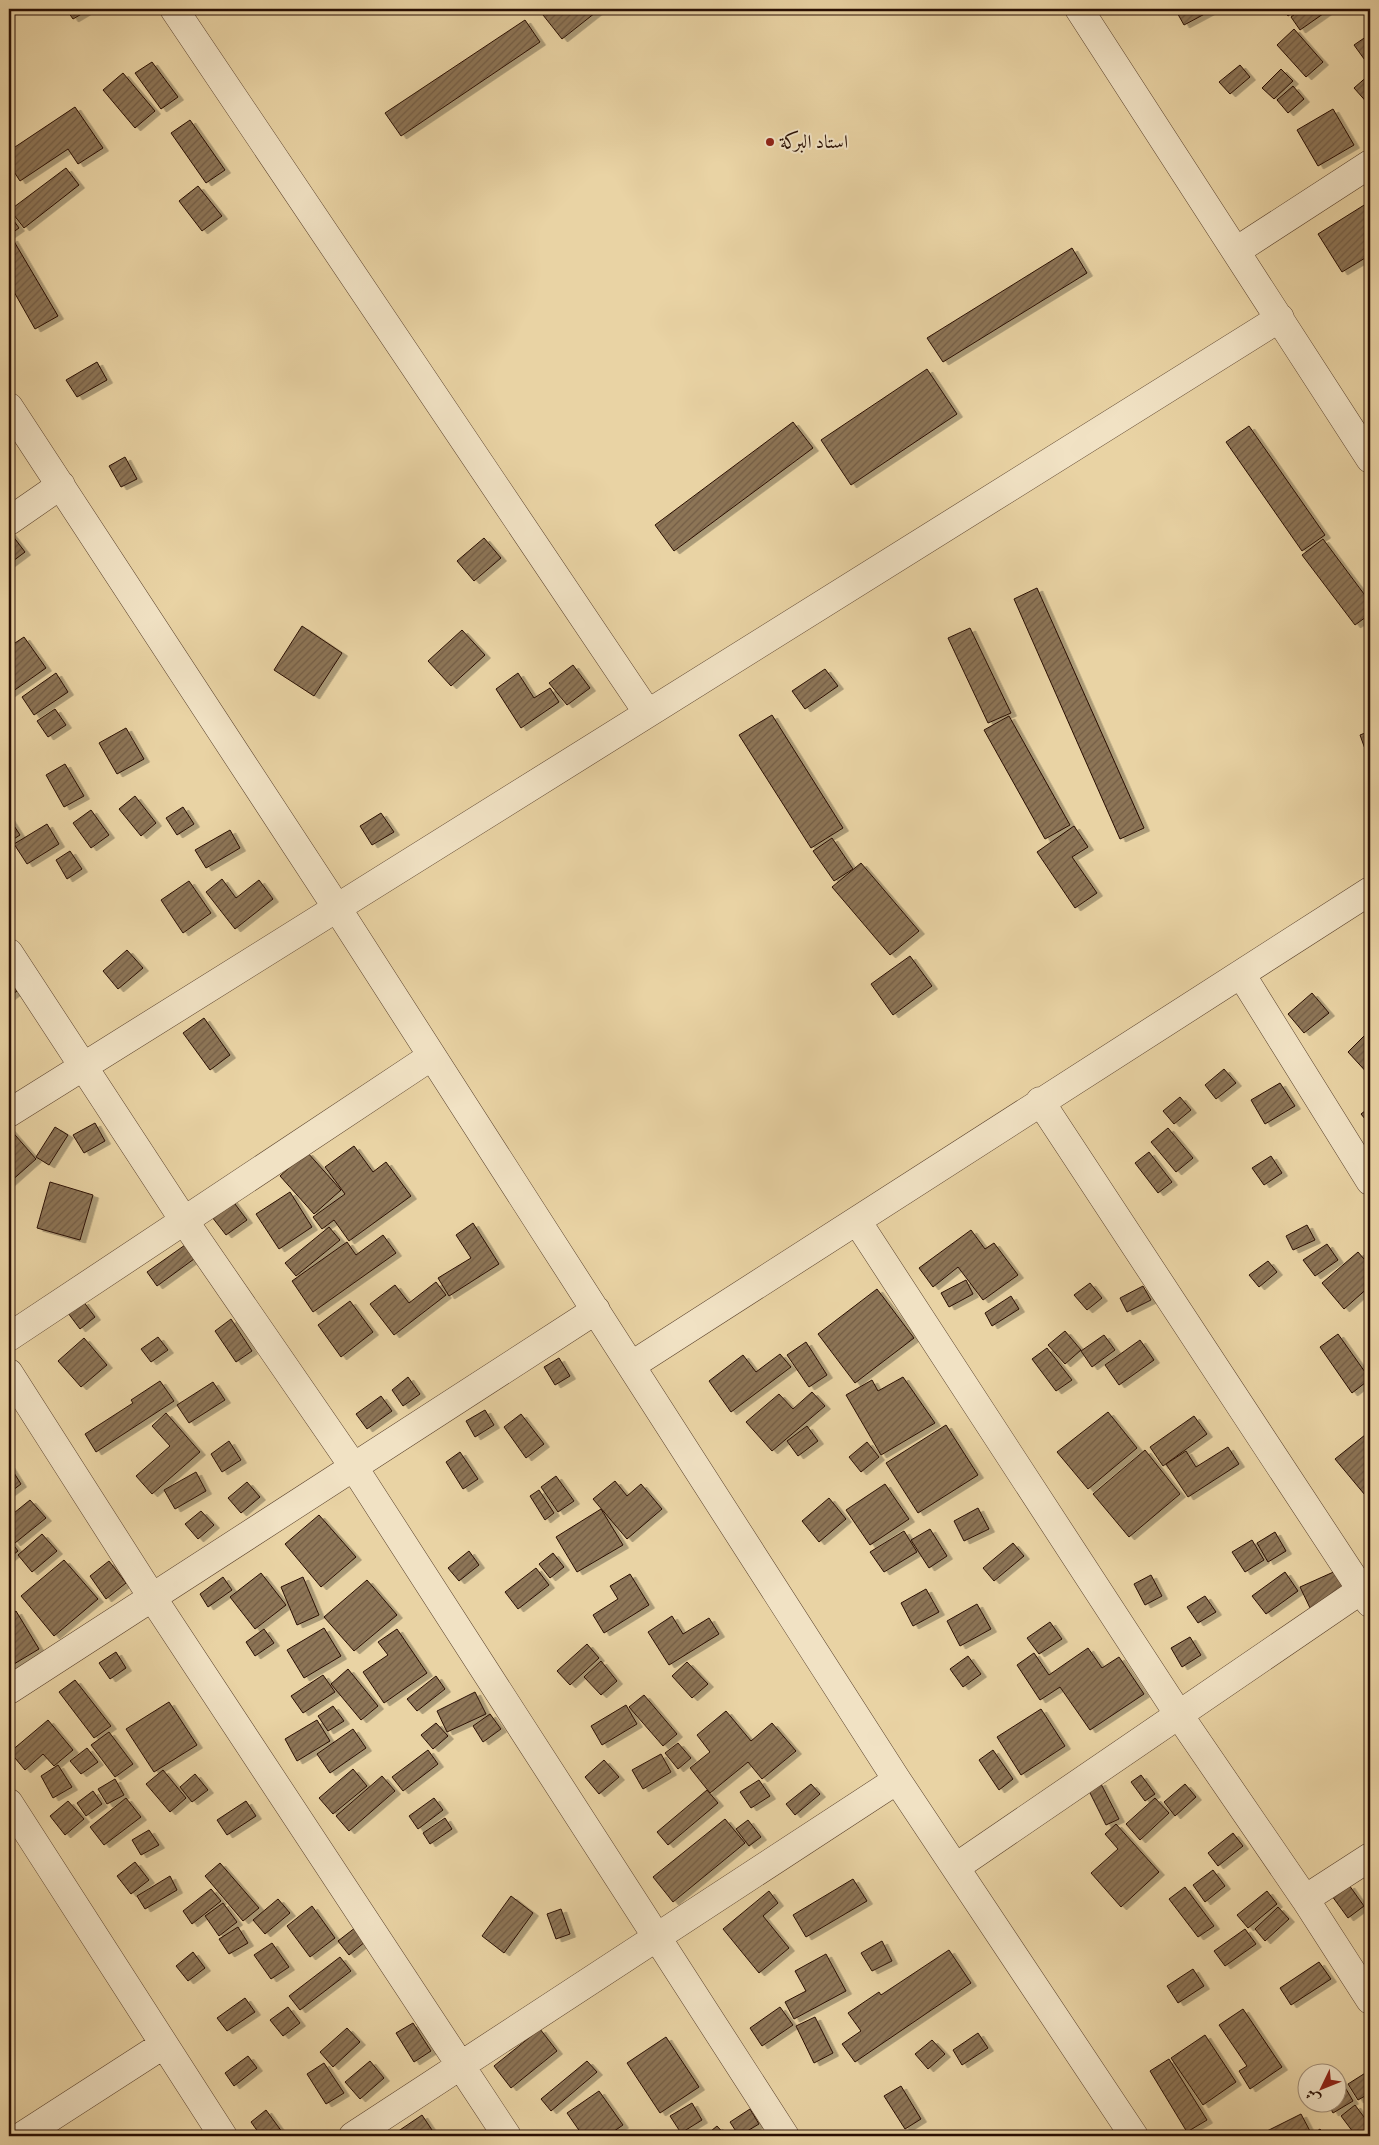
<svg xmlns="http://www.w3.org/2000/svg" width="1379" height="2145" viewBox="0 0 1379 2145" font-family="'IM FELL DW Pica',Amiri,serif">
<defs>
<pattern id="building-hatch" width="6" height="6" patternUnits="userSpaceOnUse" patternTransform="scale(1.25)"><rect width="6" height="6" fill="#8d7557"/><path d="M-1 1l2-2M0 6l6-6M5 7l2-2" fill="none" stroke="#735e46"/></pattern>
<filter id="shadow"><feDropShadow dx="5.5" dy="3" stdDeviation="0" flood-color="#0004"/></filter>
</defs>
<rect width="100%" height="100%" fill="#e9d3a4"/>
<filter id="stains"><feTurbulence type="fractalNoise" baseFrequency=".004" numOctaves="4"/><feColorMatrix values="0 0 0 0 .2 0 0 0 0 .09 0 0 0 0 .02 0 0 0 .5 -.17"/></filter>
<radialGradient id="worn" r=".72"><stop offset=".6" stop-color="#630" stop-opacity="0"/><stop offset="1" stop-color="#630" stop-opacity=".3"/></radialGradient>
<path fill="url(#building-hatch)" stroke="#290f03" filter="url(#shadow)" d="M66,9H90L73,19Z
M551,9H600L562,39L543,15Z
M1175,9H1214L1184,25Z
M1283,9H1298L1288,16Z
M1302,9H1330L1300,30L1291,17Z
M525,20L540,42L401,136L385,113Z
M1294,29L1323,62L1306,77L1277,45Z
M1370,34V60L1367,63L1354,45Z
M152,62L178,97L161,109L135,73Z
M1240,65L1250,77L1230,94L1219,82Z
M1281,69L1293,81L1274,99L1262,88Z
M123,73L155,111L135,128L103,90Z
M1370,74V106L1354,88Z
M1293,86L1304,99L1288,113L1277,100Z
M75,107L103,148L78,164L68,149L20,181L9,164V151Z
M1333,109L1354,145L1318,166L1297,130Z
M190,120L225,170L206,183L171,133Z
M66,168L79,185L24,228L10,210Z
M198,186L222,216L202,231L179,201Z
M1370,193V255L1342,272L1318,234L1369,202L1365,196Z
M9,214L19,228L9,235Z
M12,238L58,316L35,329L9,283V240Z
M1072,248L1087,273L943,362L927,338Z
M97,362L107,380L77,397L66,380Z
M927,369L957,414L851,485L821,440Z
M793,422L813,448L674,551L655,525Z
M1249,426L1325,535L1302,551L1226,442Z
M125,457L137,479L121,487L109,466Z
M9,531L25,552L9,564Z
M484,538L501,558L474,581L457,561Z
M1323,539L1370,602V614L1355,625L1302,555Z
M1037,588L1144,828L1120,839L1014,599Z
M302,626L342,653L314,696L274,670Z
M970,628L1011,713L988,723L948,638Z
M462,630L485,655L451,686L428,661Z
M24,637L46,668L9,694V647Z
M573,665L590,688L567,705L549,683Z
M825,669L838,686L805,709L792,691Z
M56,673L68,692L34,715L22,697Z
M518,673L534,698L550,688L559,702L521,728L496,689Z
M55,709L66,725L48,737L37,721Z
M772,715L843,828L811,848L739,735Z
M1009,716L1070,825L1045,839L984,730Z
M126,728L144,759L117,774L99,743Z
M1370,731V759L1369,760L1360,735Z
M65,764L84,796L64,807L46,775Z
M135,796L156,823L141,836L119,809Z
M183,807L194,824L177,835L166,818Z
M91,810L109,835L91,848L73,823Z
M381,813L394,832L372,845L360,826Z
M9,818L20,835L9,842Z
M47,824L59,844L27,864L14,844Z
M1074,826L1088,847L1072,857L1097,893L1075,908L1037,852Z
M230,830L240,848L206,868L195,850Z
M832,838L853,869L834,881L813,851Z
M70,851L82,869L67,879L56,860Z
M861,863L919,931L890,955L832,887Z
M222,879L236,898L259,880L273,899L235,929L206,892Z
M189,881L211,913L183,933L161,900Z
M127,950L143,968L118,989L103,971Z
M910,956L932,986L893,1015L871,984Z
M9,978L17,991L9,997Z
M1312,993L1329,1013L1304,1033L1288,1014Z
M204,1018L230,1055L210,1070L183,1033Z
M1366,1034L1370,1038V1076L1348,1052Z
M1224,1069L1236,1083L1216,1099L1205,1085Z
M1280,1083L1295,1106L1265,1124L1251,1100Z
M1180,1097L1191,1110L1174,1124L1163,1111Z
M1370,1107V1125L1361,1114Z
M95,1123L105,1141L84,1153L73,1135Z
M55,1127L68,1135L49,1165L36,1157Z
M9,1128L36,1159L9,1183Z
M1168,1128L1193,1158L1176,1172L1151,1142Z
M354,1146L373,1172L386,1162L411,1196L349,1241L334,1220L322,1229L313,1217L345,1194L325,1167Z
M307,1152L341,1190L314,1214L280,1176Z
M1149,1152L1172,1182L1158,1193L1135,1163Z
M1271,1156L1282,1173L1264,1185L1252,1168Z
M50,1182L93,1195L80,1240L37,1228Z
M226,1192L247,1220L226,1235L205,1208Z
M290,1192L312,1227L279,1249L256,1214Z
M473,1223L499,1264L449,1296L438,1278L471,1258L456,1235Z
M1307,1225L1315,1240L1293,1250L1286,1236Z
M329,1227L340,1240L296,1276L285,1263Z
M971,1230L985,1249L994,1243L1018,1275L983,1300L958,1267L933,1287L919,1268Z
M383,1235L396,1253L313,1312L292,1281L347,1242L356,1255Z
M1327,1244L1338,1260L1315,1276L1303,1260Z
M185,1245L194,1259L157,1286L147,1272Z
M1358,1252L1370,1266V1286L1344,1309L1322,1283Z
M1268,1261L1277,1272L1259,1287L1249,1275Z
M966,1280L973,1294L949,1307L941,1293Z
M436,1282L446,1295L394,1335L370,1304L395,1285L409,1303Z
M1090,1283L1102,1298L1087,1310L1074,1295Z
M1143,1286L1151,1300L1127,1312L1120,1298Z
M877,1289L914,1338L855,1383L818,1334Z
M1011,1296L1019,1309L992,1326L985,1313Z
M83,1301L95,1317L80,1329L68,1313Z
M350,1301L373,1332L341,1357L318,1325Z
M231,1319L252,1351L236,1362L215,1331Z
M1065,1331L1081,1350L1065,1364L1048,1345Z
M1338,1334L1370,1379L1352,1393L1320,1347Z
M1104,1335L1115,1350L1092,1367L1081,1351Z
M158,1337L168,1350L151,1362L141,1349Z
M84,1338L107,1365L81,1387L58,1361Z
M1140,1340L1154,1360L1119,1385L1105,1365Z
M806,1342L827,1375L809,1387L787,1355Z
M1047,1348L1072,1380L1056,1391L1032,1359Z
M780,1354L791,1367L731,1412L709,1381L743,1355L756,1372Z
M559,1358L570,1376L555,1385L544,1367Z
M408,1377L420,1394L403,1406L392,1390Z
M903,1377L935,1423L881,1455L846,1395L872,1380L878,1391Z
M160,1381L174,1401L96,1452L85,1434L133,1403L131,1400Z
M213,1382L225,1400L189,1423L177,1405Z
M812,1392L825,1406L772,1451L746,1422L779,1394L793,1409Z
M381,1396L392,1411L367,1429L356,1414Z
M485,1410L494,1425L475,1437L466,1421Z
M1108,1412L1137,1448L1088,1489L1057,1452Z
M166,1413L200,1452L152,1494L136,1476L170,1446L152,1426Z
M521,1414L544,1444L526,1458L504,1427Z
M1194,1416L1207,1434L1163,1466L1150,1447Z
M946,1425L978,1475L918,1513L886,1463Z
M807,1426L818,1441L798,1456L787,1441Z
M1365,1435L1370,1441V1501L1335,1459Z
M229,1441L241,1460L222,1472L211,1454Z
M867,1442L879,1457L861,1472L849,1457Z
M1228,1447L1239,1464L1188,1497L1166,1464L1186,1451L1196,1467Z
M1145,1450L1180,1494L1129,1537L1093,1494Z
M460,1452L478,1479L463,1489L446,1462Z
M9,1465L21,1484L9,1493Z
M196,1472L206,1491L175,1509L164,1490Z
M556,1476L574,1501L558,1512L541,1487Z
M615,1481L627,1496L641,1484L662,1509L627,1539L593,1499Z
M247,1482L260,1497L241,1513L228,1498Z
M885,1484L909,1519L870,1545L846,1510Z
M539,1490L554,1513L545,1520L530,1496Z
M829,1498L846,1519L819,1542L802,1521Z
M30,1500L46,1518L15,1543L9,1535V1517Z
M978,1508L989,1529L964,1541L954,1521Z
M601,1509L623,1545L577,1572L556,1537Z
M201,1511L214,1525L198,1539L185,1524Z
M319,1515L356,1557L321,1587L285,1544Z
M930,1529L947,1556L929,1568L911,1540Z
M904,1531L917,1552L884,1572L870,1552Z
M1275,1532L1286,1551L1268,1562L1257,1543Z
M42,1534L57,1551L32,1572L18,1555Z
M9,1539L18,1551L9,1558Z
M1252,1540L1264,1560L1245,1572L1232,1552Z
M1013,1543L1024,1556L994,1581L983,1568Z
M469,1551L479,1565L459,1581L448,1568Z
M553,1553L564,1567L550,1578L539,1564Z
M64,1560L98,1599L54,1636L21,1596Z
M109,1561L126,1583L106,1599L90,1576Z
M536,1568L549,1585L518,1609L505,1592Z
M1338,1570L1349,1595L1312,1612L1300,1587Z
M1285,1572L1298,1591L1266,1614L1252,1596Z
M261,1573L286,1605L255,1629L230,1597Z
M630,1574L649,1605L604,1633L593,1615L618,1599L610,1586Z
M1151,1575L1162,1596L1145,1605L1134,1584Z
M223,1577L232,1590L208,1607L200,1594Z
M303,1577L319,1615L297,1625L281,1587Z
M367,1580L397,1615L354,1651L324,1617Z
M926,1589L939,1612L913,1626L901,1603Z
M1205,1596L1216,1612L1198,1623L1187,1607Z
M977,1604L991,1629L960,1646L947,1621Z
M16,1611L39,1649L9,1667V1616Z
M672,1616L683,1634L709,1618L719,1634L669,1665L648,1632Z
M1050,1622L1062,1639L1039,1654L1027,1638Z
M324,1628L341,1656L304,1678L287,1650Z
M264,1629L274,1643L255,1656L246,1642Z
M397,1629L427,1673L384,1703L363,1672L388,1655L378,1642Z
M1190,1637L1201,1655L1182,1667L1171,1648Z
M587,1644L599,1658L570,1685L557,1671Z
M1088,1648L1102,1668L1119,1657L1144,1694L1090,1730L1060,1687L1040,1700L1017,1665L1034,1653L1049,1675Z
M116,1652L126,1668L110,1679L99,1663Z
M968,1656L981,1674L963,1687L950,1669Z
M601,1661L617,1681L601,1695L584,1677Z
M687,1662L708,1684L692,1698L672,1676Z
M348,1669L378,1706L361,1720L331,1684Z
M323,1675L335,1692L303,1713L291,1696Z
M436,1676L445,1689L417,1711L407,1699Z
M75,1680L111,1726L94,1738L59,1692Z
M475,1692L486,1714L447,1732L437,1711Z
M644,1695L677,1734L663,1746L629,1707Z
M169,1702L197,1745L154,1772L126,1729Z
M626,1705L637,1724L602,1745L591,1726Z
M333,1706L344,1721L328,1731L318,1716Z
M1041,1709L1065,1746L1021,1775L997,1737Z
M726,1711L751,1741L772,1723L796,1751L762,1779L748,1762L710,1793L690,1768L710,1752L697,1735Z
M490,1714L501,1729L483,1742L473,1726Z
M48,1720L73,1750L54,1766L43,1754L25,1770L10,1752Z
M317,1720L330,1741L297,1761L285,1739Z
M436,1723L448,1736L433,1749L421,1735Z
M353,1729L366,1748L330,1773L317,1754Z
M109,1732L133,1764L115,1777L91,1745Z
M678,1743L691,1758L678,1769L665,1753Z
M87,1748L98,1762L81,1774L70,1761Z
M428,1750L438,1764L403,1791L392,1777Z
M993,1750L1013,1779L999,1790L979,1760Z
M661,1754L671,1772L643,1789L632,1770Z
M604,1760L619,1777L599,1794L585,1777Z
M58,1765L72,1787L53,1798L41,1776Z
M353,1769L367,1786L333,1814L319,1798Z
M163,1770L186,1798L170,1812L146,1784Z
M195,1774L208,1790L192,1802L180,1787Z
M1141,1775L1155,1794L1145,1801L1131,1782Z
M382,1776L395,1791L349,1831L336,1816Z
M115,1779L124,1795L107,1804L98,1789Z
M759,1780L770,1796L751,1808L740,1792Z
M1100,1782L1119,1819L1106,1825L1088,1789Z
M811,1784L820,1794L795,1815L786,1804Z
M1185,1784L1196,1797L1175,1816L1164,1802Z
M707,1790L718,1803L668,1845L657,1832Z
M93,1791L102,1804L86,1816L77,1803Z
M126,1798L141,1817L104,1845L90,1827Z
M434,1798L443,1810L418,1829L409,1816Z
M1155,1798L1169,1813L1140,1840L1126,1824Z
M68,1801L84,1819L65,1835L50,1816Z
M246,1801L256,1816L227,1835L217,1820Z
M445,1818L452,1829L430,1844L423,1833Z
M725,1819L745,1843L673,1902L653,1877Z
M748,1820L761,1837L749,1846L736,1829Z
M1116,1824L1159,1872L1121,1907L1091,1873L1118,1849L1105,1834Z
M149,1830L159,1845L141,1855L132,1840Z
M1233,1833L1243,1846L1218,1866L1208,1853Z
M135,1862L149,1880L131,1894L117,1876Z
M220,1863L259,1908L243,1921L205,1876Z
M1213,1870L1225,1886L1205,1902L1193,1885Z
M170,1876L177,1890L145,1909L137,1896Z
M853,1879L867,1901L806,1937L793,1915Z
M1349,1885L1364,1906L1348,1918L1332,1896Z
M1185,1887L1214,1926L1198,1937L1169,1899Z
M211,1889L221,1901L192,1924L183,1911Z
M769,1891L778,1903L763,1916L789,1948L759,1973L723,1929Z
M1267,1891L1277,1904L1248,1928L1237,1915Z
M511,1896L533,1913L504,1953L482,1936Z
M278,1899L290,1913L265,1934L253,1920Z
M223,1903L237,1922L219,1936L205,1916Z
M312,1906L335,1938L310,1957L287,1926Z
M1278,1907L1289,1919L1265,1941L1255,1929Z
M561,1909L570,1934L556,1939L547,1914Z
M360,1924L371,1937L349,1955L338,1941Z
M238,1927L248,1943L229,1954L219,1939Z
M1245,1929L1256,1944L1225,1966L1214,1951Z
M882,1941L892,1961L872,1971L861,1953Z
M272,1943L289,1967L271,1979L254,1955Z
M949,1950L971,1983L855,2062L842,2044L861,2031L848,2013L879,1992L881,1995Z
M193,1952L205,1968L188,1981L176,1966Z
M826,1954L846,1991L794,2019L785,2002L806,1991L795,1971Z
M340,1957L351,1971L300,2010L289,1996Z
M1319,1962L1331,1979L1291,2005L1280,1988Z
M1193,1969L1204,1986L1178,2003L1167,1986Z
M245,1998L255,2012L227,2031L217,2018Z
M288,2007L300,2023L283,2036L270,2020Z
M780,2007L793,2025L762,2046L750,2028Z
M1243,2009L1282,2067L1250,2089L1239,2071L1247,2066L1219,2025Z
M815,2017L833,2053L814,2063L796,2026Z
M413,2023L431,2051L414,2062L396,2033Z
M347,2028L360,2042L333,2067L320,2052Z
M540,2029L557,2051L511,2088L494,2066Z
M978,2033L988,2048L962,2065L953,2050Z
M1205,2035L1236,2082L1203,2105L1171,2058Z
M666,2037L699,2087L660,2113L627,2063Z
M932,2040L945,2054L928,2069L915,2054Z
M248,2056L257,2068L234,2086L225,2073Z
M1169,2059L1207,2120L1187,2132L1150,2071Z
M370,2061L384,2078L360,2099L345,2082Z
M587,2061L597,2072L551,2111L541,2099Z
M324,2063L344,2093L326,2104L307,2074Z
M1335,2070L1353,2101L1333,2113L1327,2102H1336V2072H1332Z
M1370,2070V2093L1358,2100L1348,2084Z
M901,2086L921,2119L905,2129L884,2096Z
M599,2091L623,2125L607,2136H583L567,2113Z
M692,2103L702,2120L681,2133L670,2116Z
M1355,2105L1370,2125V2129L1360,2136H1356L1341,2116Z
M750,2109L759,2124L739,2136L730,2122Z
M266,2110L285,2136H261L251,2122Z
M1301,2114L1311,2133L1306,2136H1257Z
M422,2115L434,2133L430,2136H400L397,2132Z
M717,2126L726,2136H705Z
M1320,2129L1325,2136H1310Z"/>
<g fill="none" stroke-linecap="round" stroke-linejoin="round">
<defs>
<path id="minor" d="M174,9L647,712
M1079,9L1370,459
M1236,251L1370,164
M9,407L337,908L897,1780L1134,2136
M9,521L61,485
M9,953L185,1222L353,1466L785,2136
M1241,974L1370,1181
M1040,1101L1370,1603
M9,1113L1280,318
M857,1221L1179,1715L1305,1899L1370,2000
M9,1337L432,1056
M632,1365L1370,891
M9,1373L152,1597L507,2136
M9,1690L596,1310
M9,1803L223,2136
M956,1867L1370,1584
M1305,1899L1370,1857
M22,2136L163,2045
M353,2136L897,1780"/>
</defs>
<use href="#minor" stroke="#59402b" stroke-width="29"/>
<use href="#minor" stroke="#f1e2c4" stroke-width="28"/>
</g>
<circle fill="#8f2418" stroke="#f1e2c4" stroke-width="2" cx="770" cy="142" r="5"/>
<g text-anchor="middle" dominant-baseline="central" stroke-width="4" stroke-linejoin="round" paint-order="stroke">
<g font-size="19" fill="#290f03" stroke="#f1e2c4" text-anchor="start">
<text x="780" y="142">استاد البركة</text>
</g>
</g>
<rect width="1379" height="2145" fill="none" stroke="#e9d3a4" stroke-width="30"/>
<rect x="10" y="10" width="1359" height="2125" fill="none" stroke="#290f03" stroke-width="2.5"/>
<rect x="15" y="15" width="1349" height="2115" fill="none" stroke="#290f03"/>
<g transform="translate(1322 2088) rotate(227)"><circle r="24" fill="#f1e2c4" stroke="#a18e77"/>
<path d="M0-4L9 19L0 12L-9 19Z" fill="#8f2418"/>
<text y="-8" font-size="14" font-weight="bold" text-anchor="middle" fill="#290f03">ش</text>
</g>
<rect width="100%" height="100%" filter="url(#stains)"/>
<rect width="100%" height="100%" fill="url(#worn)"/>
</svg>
